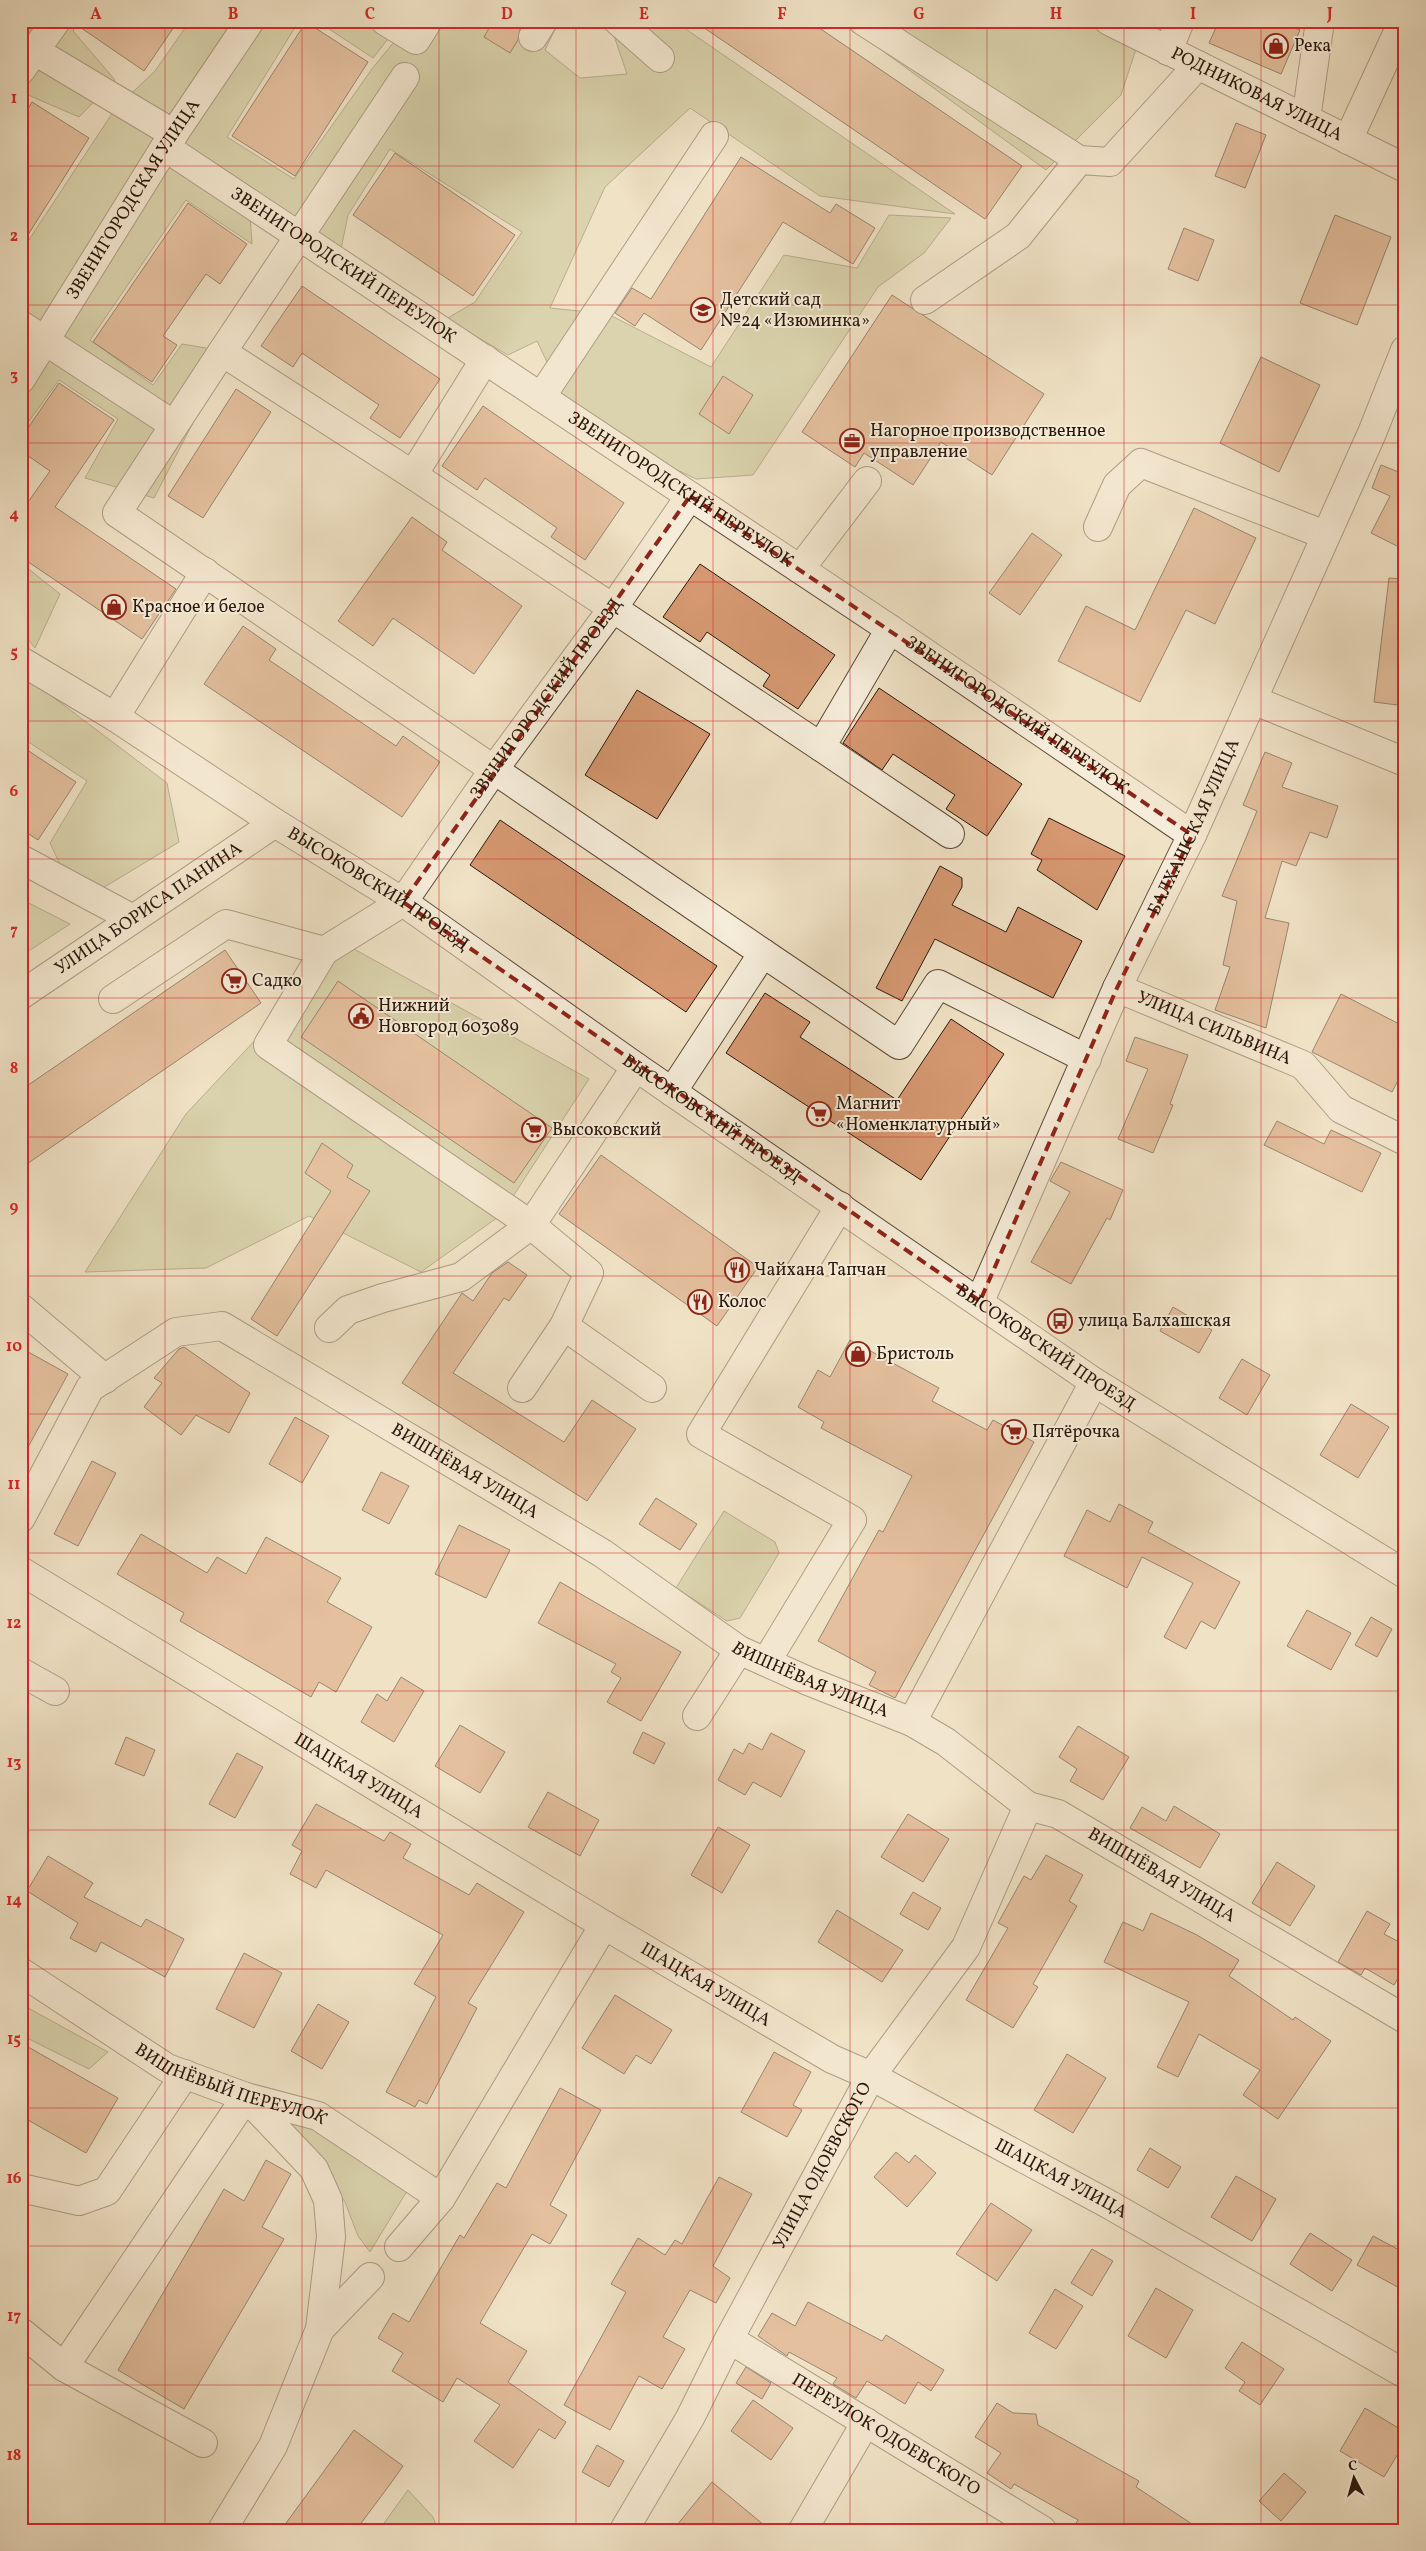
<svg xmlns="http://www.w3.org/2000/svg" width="1426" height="2551" viewBox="0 0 1426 2551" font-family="Vollkorn,serif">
<rect width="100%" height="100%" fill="#f0e2c5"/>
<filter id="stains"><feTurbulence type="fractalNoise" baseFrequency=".004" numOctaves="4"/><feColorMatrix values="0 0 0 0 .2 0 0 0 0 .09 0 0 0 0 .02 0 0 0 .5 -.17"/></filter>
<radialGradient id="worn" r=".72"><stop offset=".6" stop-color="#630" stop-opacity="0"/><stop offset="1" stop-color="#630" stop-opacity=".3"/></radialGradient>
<path fill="#bfc291" stroke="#746d4e" d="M21,21H79L73,31L115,80L79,117L28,95L21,105Z
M190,21H299L227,137L294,179L372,69L411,21H559L545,50L580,78L627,74L609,21H674L955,214L820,196L690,108L605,187L550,308L608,314L711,367L784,255L857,268L889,215L951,218L924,253L878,287L753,475L696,479L634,449L566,402L537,341L508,355L446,319L475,302L522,232L390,149L348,215L341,249L248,187L252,244L186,200L90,340L153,385L182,344L206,348L211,388L154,498L85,478L118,419L59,380L21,432V252L115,109L155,71Z
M317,21H402L373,58Z
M838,21H1093L1138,43L1121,95L1046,170L876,46Z
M21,563L60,594L35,648L21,631Z
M21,673L167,783L179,842L78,903L50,843L87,781L21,737Z
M21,899L70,924L21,956Z
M345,944L589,1079L501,1215L421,1272L309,1216L206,1268L85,1272L186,1114Z
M724,1511L775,1542L779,1553L740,1618L727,1621L676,1588Z
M21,2004L108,2052L89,2069L21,2035Z
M321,2117L418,2173L370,2252L358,2236L345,2202L319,2164L275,2124Z
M408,2490L433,2517L438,2530H379Z"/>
<path fill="#d59871" stroke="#2a180b" d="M71,21H178L144,71Z
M493,21H524L520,29L518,40L510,53L484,37Z
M694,21H809L1022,166L985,219Z
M1219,21H1277L1300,30L1281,74L1209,43Z
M306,22L368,62L295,176L232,136Z
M32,102L89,138L21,246V120Z
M1236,123L1266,135L1245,188L1215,176Z
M395,153L515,235L473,296L353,215Z
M741,157L830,213L836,204L875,228L853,264L783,222L701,350L644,313L635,326L615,313L632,288L651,299Z
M188,203L247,244L220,284L206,274L163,336L177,345L152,382L93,342Z
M1335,215L1391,237L1357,325L1300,303Z
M1184,228L1214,240L1198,281L1168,269Z
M302,286L440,379L400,438L370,418L379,405L302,353L293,367L261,346Z
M892,295L1044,394L992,475L941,442L913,485L864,453L855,467L802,432Z
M1261,357L1320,385L1279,472L1220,443Z
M723,376L753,395L729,434L699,414Z
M59,383L114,420L55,507L176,589L142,639L21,557V512L50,471L21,451V438Z
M236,389L271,412L203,518L168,496Z
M483,406L624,503L585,560L551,537L557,528L485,478L477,490L442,466Z
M1381,465L1401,473L1405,465V550L1371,533L1390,496L1372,488Z
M1194,508L1256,538L1215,624L1186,610L1140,702L1058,661L1086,606L1135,630Z
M412,517L447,542L442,550L522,606L474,674L393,618L373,646L338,621Z
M1032,533L1062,555L1020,615L989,593Z
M700,564L835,655L798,709L763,686L770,675L707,632L700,642L663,617Z
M1389,578L1405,579V706L1374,702Z
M243,626L276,649L269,660L396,746L403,736L440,762L402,817L204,684Z
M879,688L1022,784L987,836L946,809L955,795L893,754L882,770L843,743Z
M637,690L710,734L657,819L585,775Z
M21,746L76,782L38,840L21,829Z
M1265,752L1292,763L1282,787L1338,806L1327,838L1310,832L1296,866L1282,861L1265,918L1289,923L1266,1028L1215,1010L1230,967L1223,965L1237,901L1222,896L1257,811L1243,805Z
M1049,818L1125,856L1097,910L1037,870L1042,860L1031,854Z
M500,820L717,966L686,1012L470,865Z
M940,866L962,878V887L952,905L1006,932L1018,907L1082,941L1053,998L935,939L902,1001L876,988Z
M225,950L261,1003L21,1168V1090Z
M338,981L552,1128L514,1183L301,1037Z
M765,993L810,1022L800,1037L897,1100L951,1019L1004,1054L921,1180L726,1053Z
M1341,994L1405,1027V1067L1392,1092L1312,1052Z
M1135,1037L1188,1055L1170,1104L1173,1105L1153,1153L1118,1139L1148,1069L1126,1061Z
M1277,1121L1324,1144L1331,1130L1381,1153L1362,1192L1264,1145Z
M322,1143L353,1165L347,1177L370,1191L277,1336L251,1319L331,1191L305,1173Z
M601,1155L758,1267L717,1326L559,1214Z
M1061,1162L1123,1190L1110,1220L1107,1218L1071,1284L1031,1262L1070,1192L1050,1181Z
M508,1262L527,1275L509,1301L504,1298L453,1373L564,1442L592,1400L636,1429L587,1501L402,1383L462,1293L473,1301L492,1273Z
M1173,1307L1212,1330L1199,1353L1160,1331Z
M850,1340L939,1388L932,1401L987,1430L993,1420L1034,1442L895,1698L869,1685L876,1672L818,1641L879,1530L883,1532L912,1476L821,1428L824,1422L798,1407L818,1370L830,1377Z
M184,1347L250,1393L229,1433L196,1415L181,1435L144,1407L162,1383L154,1378L179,1349Z
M21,1348L68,1374L21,1460Z
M1242,1359L1270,1375L1247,1415L1219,1398Z
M1351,1404L1389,1427L1358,1478L1320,1455Z
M295,1417L329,1436L302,1483L269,1464Z
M92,1461L116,1473L78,1546L54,1534Z
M381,1472L409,1486L389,1524L362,1510Z
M656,1498L697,1524L680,1550L639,1524Z
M1119,1504L1153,1522L1148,1532L1240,1582L1215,1629L1201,1621L1186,1649L1164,1637L1193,1583L1142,1557L1127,1588L1064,1556L1087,1510L1110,1522Z
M459,1525L510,1550L486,1598L435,1574Z
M141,1534L207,1573L217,1557L246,1574L266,1537L341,1578L327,1602L372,1627L336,1692L319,1682L311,1697L180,1621L184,1613L117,1574Z
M560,1582L681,1652L641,1721L607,1702L621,1678L611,1672L616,1664L538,1623Z
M1307,1610L1351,1633L1331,1670L1287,1646Z
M1371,1617L1392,1629L1377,1657L1355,1645Z
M401,1677L424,1691L394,1742L361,1722L377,1694L387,1701Z
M460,1725L505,1752L480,1793L435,1766Z
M1078,1726L1129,1757L1103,1800L1070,1781L1077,1769L1059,1757Z
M643,1732L665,1743L654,1764L633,1753Z
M771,1733L805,1751L781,1797L753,1782L745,1795L718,1780L734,1749L743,1754L749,1743L762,1750Z
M126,1737L155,1750L144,1776L115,1764Z
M237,1753L263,1767L235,1818L209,1804Z
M548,1792L599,1820L580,1856L528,1827Z
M316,1804L384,1841L390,1832L411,1844L403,1858L469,1895L477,1883L524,1912L468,2003L477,2008L427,2104L419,2100L415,2107L386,2092L436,1997L414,1984L443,1935L326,1870L316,1888L290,1874L302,1851L292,1845Z
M1174,1806L1220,1834L1200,1868L1130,1828L1142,1807L1166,1821Z
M908,1814L949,1839L923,1882L881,1857Z
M718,1827L750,1845L722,1893L691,1875Z
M1046,1855L1083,1875L1069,1901L1077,1906L1033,1984L1038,1987L1013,2028L966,2000L1008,1928L998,1923L1024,1876L1031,1880Z
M48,1856L93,1883L84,1897L141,1927L146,1919L184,1939L165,1977L101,1942L96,1952L70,1938L78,1923L27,1891Z
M1277,1862L1315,1886L1290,1926L1252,1903Z
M913,1892L941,1908L928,1930L900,1914Z
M837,1910L903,1950L882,1982L818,1942Z
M1367,1911L1390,1924L1384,1934L1405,1945V1966L1394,1985L1365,1968L1361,1975L1338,1962Z
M1151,1913L1197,1935L1239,1960L1229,1976L1293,2020L1295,2017L1331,2041L1278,2119L1243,2095L1260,2070L1199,2034L1178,2077L1157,2067L1189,2002L1104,1962L1123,1922L1143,1931Z
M244,1953L282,1973L254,2028L216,2009Z
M615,1995L672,2030L651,2064L636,2055L624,2074L582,2048Z
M318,2004L349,2022L322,2069L291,2051Z
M21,2043L118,2098L86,2153L21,2116Z
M774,2052L811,2072L793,2105L802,2110L787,2137L741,2112Z
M1067,2054L1106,2078L1073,2133L1034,2110Z
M560,2088L601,2110L550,2205L567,2215L550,2244L532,2234L480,2323L527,2351L508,2382L566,2422L555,2439L539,2429L513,2468L474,2441L500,2405L457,2378L443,2402L392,2371L403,2353L378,2338L393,2313L409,2322L460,2235L464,2238L497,2183L506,2188Z
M1150,2148L1181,2167L1168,2188L1137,2170Z
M896,2152L909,2163L915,2155L936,2173L907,2207L874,2177Z
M266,2160L291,2174L262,2227L284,2239L184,2409L118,2370L224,2189L244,2201Z
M1236,2176L1276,2199L1252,2241L1211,2217Z
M719,2177L752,2194L713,2266L730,2278L716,2303L690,2290L663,2337L685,2349L662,2389L639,2376L610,2430L564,2405L626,2292L611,2284L638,2238L665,2255L675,2240L682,2244Z
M991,2203L1032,2230L997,2281L956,2254Z
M1310,2233L1352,2260L1332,2291L1290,2264Z
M1373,2236L1405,2253V2291L1357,2265Z
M1092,2249L1113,2261L1092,2296L1071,2283Z
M1156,2288L1193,2310L1166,2358L1128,2336Z
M1055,2289L1083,2306L1056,2349L1029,2333Z
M808,2302L882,2341L886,2335L944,2370L931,2391L918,2382L905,2404L867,2381L856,2398L833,2384L837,2378L789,2352L787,2356L758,2336L772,2313L795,2326Z
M1242,2342L1284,2369L1260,2405L1239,2391L1245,2382L1225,2368Z
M746,2367L771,2383L762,2399L736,2383Z
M753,2400L793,2428L771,2460L731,2431Z
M997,2403L1013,2413L1036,2414L1038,2425L1139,2481L1136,2487L1201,2530H1072L1078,2520L1014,2484L1011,2489L987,2473L1001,2453L975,2437Z
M1365,2408L1405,2432V2442L1384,2477L1340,2451Z
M354,2430L403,2466L391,2483L356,2530H281Z
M597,2445L624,2461L609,2487L582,2472Z
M1284,2473L1306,2492L1281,2521L1259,2501Z
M712,2482L770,2530H673Z"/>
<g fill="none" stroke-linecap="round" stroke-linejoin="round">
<defs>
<g id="minor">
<path d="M385,21L416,40L428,21"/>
<path d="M618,21L660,58"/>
<path d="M863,21L1079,160"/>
<path id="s1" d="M1109,21L1405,168"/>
<path d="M533,37L543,21"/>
<path d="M35,51L174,134"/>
<path d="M1168,51L1180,21"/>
<path d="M21,70L56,21"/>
<path d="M405,77L222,352L413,475L821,747"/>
<path d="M1306,119L1320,21"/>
<path d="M1348,140L1403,21"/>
<path id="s2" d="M165,147L890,629L1192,835"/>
<path d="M925,300L1018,236L1079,160L1110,162L1198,65"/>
<path d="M21,325L174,425"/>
<path d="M222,352L117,513L763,953L672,1092"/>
<path id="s3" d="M21,379L165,147L250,21"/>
<path d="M541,397L714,136"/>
<path d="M413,475L485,359"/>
<path d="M1098,527L1117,485L1141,463L1325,535"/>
<path d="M800,569L867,481"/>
<path d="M890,629L821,747L950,834"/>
<path id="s4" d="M21,661L115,717L275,823L403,902L636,1067L1094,1382L1405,1574"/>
<path d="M1253,700L1405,762"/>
<path d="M115,717L205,572"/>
<path d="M21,859L133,919"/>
<path d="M324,951L268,1045L531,1225L589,1273L564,1326L652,1388"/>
<path d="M763,953L899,1045L938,984L1087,1059"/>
<path id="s5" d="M1117,988L1303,1065L1341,1109L1405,1141"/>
<path id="s6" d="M21,995L275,823"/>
<path id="s7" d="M113,999L226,924L324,951L403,902L495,768L613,608L690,496"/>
<path id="s8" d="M980,1301L1117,988L1192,835L1372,433L1405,350"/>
<path d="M21,1308L105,1379"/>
<path d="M329,1328L348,1310L383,1298L461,1277L531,1225L636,1067"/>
<path d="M522,1388L564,1326"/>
<path id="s9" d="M21,1518L90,1388L176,1332L222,1326L602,1553L739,1650L808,1681L912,1722L946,1742L1028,1806L1058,1814L1405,2019"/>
<path id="s10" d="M21,1571L604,1925L832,2059L871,2076L1110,2205L1405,2374"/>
<path d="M766,1662L852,1520L701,1434L840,1206"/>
<path d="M21,1672L55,1691"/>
<path d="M697,1716L739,1650"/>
<path d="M912,1722L1094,1382"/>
<path id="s11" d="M21,1972L167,2068L246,2097L318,2116L441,2198"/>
<path d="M21,2188L79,2201L107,2191L185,2074"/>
<path d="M399,2247L441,2198L604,1925"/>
<path d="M21,2332L64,2367"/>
<path id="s12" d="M729,2339L1042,2530"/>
<path d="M203,2443L64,2367L246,2097L314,2169L328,2200L331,2237L320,2329"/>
<path d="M222,2530L273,2446L320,2329L370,2277"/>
<path id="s13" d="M624,2530L690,2418L729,2339L871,2076L966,1947L1028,1806"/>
<path d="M803,2530L866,2422"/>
</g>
</defs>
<use href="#minor" stroke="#5c4a3a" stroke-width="30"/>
<use href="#minor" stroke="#f5ecd9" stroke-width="28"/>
</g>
<path d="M0 0H1426V2551H0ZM690,496L1192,835L1117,988L980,1301L403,902Z" fill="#f0e2c5" fill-opacity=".55" fill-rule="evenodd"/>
<path fill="none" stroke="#8f2418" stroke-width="4" stroke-dasharray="10 6" stroke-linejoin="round" d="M690,496L1192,835L1117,988L980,1301L403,902Z"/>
<path fill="none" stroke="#d62828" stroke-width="1" stroke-opacity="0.55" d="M165,21V2530M302,21V2530M439,21V2530M576,21V2530M713,21V2530M850,21V2530M987,21V2530M1124,21V2530M1261,21V2530M21,166H1405M21,305H1405M21,443H1405M21,582H1405M21,721H1405M21,859H1405M21,998H1405M21,1137H1405M21,1276H1405M21,1414H1405M21,1553H1405M21,1691H1405M21,1830H1405M21,1969H1405M21,2108H1405M21,2246H1405M21,2385H1405"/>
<defs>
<symbol id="shop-ring" viewBox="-11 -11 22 22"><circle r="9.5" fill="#f5ecd9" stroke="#8f2418" stroke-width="1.5"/><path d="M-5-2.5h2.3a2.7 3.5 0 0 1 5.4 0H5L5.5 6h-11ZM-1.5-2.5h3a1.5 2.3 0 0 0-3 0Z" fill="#8f2418"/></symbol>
<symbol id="school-ring" viewBox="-11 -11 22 22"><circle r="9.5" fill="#f5ecd9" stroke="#8f2418" stroke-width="1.5"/><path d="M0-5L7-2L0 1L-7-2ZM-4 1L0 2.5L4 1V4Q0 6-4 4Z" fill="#8f2418"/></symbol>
<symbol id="office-ring" viewBox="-11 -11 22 22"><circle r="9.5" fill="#f5ecd9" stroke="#8f2418" stroke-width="1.5"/><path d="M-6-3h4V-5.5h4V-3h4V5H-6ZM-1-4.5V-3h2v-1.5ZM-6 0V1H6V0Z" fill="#8f2418"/></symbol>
<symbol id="supermarket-ring" viewBox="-11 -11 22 22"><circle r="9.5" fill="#f5ecd9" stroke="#8f2418" stroke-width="1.5"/><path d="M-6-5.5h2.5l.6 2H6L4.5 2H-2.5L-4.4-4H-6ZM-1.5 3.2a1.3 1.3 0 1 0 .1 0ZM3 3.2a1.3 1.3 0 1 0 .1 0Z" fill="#8f2418"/></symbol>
<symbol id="civic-ring" viewBox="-11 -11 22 22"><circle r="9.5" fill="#f5ecd9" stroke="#8f2418" stroke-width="1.5"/><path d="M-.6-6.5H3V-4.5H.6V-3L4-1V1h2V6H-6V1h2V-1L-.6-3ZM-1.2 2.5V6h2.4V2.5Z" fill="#8f2418"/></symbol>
<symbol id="restaurant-ring" viewBox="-11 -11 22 22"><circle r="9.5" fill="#f5ecd9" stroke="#8f2418" stroke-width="1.5"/><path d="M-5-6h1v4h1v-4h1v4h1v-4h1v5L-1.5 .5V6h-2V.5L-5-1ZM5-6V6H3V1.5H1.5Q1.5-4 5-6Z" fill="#8f2418"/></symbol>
<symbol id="bus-ring" viewBox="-11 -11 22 22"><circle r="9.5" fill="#f5ecd9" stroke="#8f2418" stroke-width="1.5"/><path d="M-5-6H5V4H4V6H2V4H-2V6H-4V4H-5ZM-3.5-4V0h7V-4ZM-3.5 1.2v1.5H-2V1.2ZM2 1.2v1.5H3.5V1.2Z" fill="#8f2418"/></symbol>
</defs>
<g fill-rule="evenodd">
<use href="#shop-ring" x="1262" y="32" width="28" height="28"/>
<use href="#school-ring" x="689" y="296" width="28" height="28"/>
<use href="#office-ring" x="838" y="427" width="28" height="28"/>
<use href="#shop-ring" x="100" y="593" width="28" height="28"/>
<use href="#supermarket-ring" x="220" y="967" width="28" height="28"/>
<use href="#civic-ring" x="347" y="1002" width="28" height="28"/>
<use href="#supermarket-ring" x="805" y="1100" width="28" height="28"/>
<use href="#supermarket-ring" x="520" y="1116" width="28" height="28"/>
<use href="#restaurant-ring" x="723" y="1256" width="28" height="28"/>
<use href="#restaurant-ring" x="686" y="1288" width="28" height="28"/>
<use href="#bus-ring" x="1046" y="1307" width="28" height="28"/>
<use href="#shop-ring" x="844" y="1340" width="28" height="28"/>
<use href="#supermarket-ring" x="1000" y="1418" width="28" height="28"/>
</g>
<g text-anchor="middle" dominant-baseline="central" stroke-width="4" stroke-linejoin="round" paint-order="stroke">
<g font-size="18" fill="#2a180b" stroke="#f5ecd9" text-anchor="start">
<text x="1294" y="46">Река</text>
<text x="720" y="300">Детский сад<tspan x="720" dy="21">№24 «Изюминка»</tspan></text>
<text x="870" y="431">Нагорное производственное<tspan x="870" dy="21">управление</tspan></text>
<text x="132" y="607">Красное и белое</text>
<text x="252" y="981">Садко</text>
<text x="378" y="1006">Нижний<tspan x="378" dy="21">Новгород 603089</tspan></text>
<text x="836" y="1104">Магнит<tspan x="836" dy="21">«Номенклатурный»</tspan></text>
<text x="552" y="1130">Высоковский</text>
<text x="754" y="1270">Чайхана Тапчан</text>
<text x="718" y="1302">Колос</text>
<text x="1078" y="1321">улица Балхашская</text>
<text x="876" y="1354">Бристоль</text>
<text x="1032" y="1432">Пятёрочка</text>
</g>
<g font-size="18" fill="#2a180b" stroke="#f5ecd9">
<text stroke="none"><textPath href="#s1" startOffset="165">РОДНИКОВАЯ УЛИЦА</textPath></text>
<text stroke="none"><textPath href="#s3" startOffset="212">ЗВЕНИГОРОДСКАЯ УЛИЦА</textPath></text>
<text stroke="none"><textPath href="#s2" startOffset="214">ЗВЕНИГОРОДСКИЙ ПЕРЕУЛОК</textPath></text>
<text stroke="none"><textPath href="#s2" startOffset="619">ЗВЕНИГОРОДСКИЙ ПЕРЕУЛОК</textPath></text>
<text stroke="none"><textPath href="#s7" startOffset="579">ЗВЕНИГОРОДСКИЙ ПРОЕЗД</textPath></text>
<text stroke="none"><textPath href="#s2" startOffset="1024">ЗВЕНИГОРОДСКИЙ ПЕРЕУЛОК</textPath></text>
<text stroke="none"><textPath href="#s8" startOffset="520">БАЛХАШСКАЯ УЛИЦА</textPath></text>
<text stroke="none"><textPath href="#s4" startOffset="424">ВЫСОКОВСКИЙ ПРОЕЗД</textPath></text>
<text stroke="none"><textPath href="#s6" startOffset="154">УЛИЦА БОРИСА ПАНИНА</textPath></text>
<text stroke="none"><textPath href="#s5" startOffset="105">УЛИЦА СИЛЬВИНА</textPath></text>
<text stroke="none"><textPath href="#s4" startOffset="829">ВЫСОКОВСКИЙ ПРОЕЗД</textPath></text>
<text stroke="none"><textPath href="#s4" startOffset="1234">ВЫСОКОВСКИЙ ПРОЕЗД</textPath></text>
<text stroke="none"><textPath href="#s9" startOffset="579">ВИШНЁВАЯ УЛИЦА</textPath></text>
<text stroke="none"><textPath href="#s9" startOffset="984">ВИШНЁВАЯ УЛИЦА</textPath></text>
<text stroke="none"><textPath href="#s10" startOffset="395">ШАЦКАЯ УЛИЦА</textPath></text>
<text stroke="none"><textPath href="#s9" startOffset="1389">ВИШНЁВАЯ УЛИЦА</textPath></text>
<text stroke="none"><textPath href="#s10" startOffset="800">ШАЦКАЯ УЛИЦА</textPath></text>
<text stroke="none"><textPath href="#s11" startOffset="240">ВИШНЁВЫЙ ПЕРЕУЛОК</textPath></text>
<text stroke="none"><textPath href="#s13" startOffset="415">УЛИЦА ОДОЕВСКОГО</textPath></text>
<text stroke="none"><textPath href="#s10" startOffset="1205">ШАЦКАЯ УЛИЦА</textPath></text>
<text stroke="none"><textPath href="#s12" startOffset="184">ПЕРЕУЛОК ОДОЕВСКОГО</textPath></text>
</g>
</g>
<rect width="1426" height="2551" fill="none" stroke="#f0e2c5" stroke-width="55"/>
<g transform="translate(1354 2478) rotate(354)" stroke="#f5ecd9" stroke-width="4" paint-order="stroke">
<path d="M0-4L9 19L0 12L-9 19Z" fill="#2a180b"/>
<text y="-8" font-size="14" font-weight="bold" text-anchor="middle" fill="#2a180b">С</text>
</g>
<rect x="28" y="28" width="1370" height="2496" fill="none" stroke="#d62828" stroke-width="2"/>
<g font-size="16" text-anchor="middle" font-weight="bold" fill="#d62828">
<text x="96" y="19">A</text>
<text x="233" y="19">B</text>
<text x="370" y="19">C</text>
<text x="507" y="19">D</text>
<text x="644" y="19">E</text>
<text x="782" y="19">F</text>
<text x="919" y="19">G</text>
<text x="1056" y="19">H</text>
<text x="1193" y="19">I</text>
<text x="1330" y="19">J</text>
<text x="14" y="103">1</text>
<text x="14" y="241">2</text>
<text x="14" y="380">3</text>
<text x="14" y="519">4</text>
<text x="14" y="657">5</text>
<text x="14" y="796">6</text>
<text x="14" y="935">7</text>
<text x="14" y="1073">8</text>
<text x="14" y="1212">9</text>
<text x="14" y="1351">10</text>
<text x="14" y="1489">11</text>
<text x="14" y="1628">12</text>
<text x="14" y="1767">13</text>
<text x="14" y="1905">14</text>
<text x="14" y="2044">15</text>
<text x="14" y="2183">16</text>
<text x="14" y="2321">17</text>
<text x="14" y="2460">18</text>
</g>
<rect width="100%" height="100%" filter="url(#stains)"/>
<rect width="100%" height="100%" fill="url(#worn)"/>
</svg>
